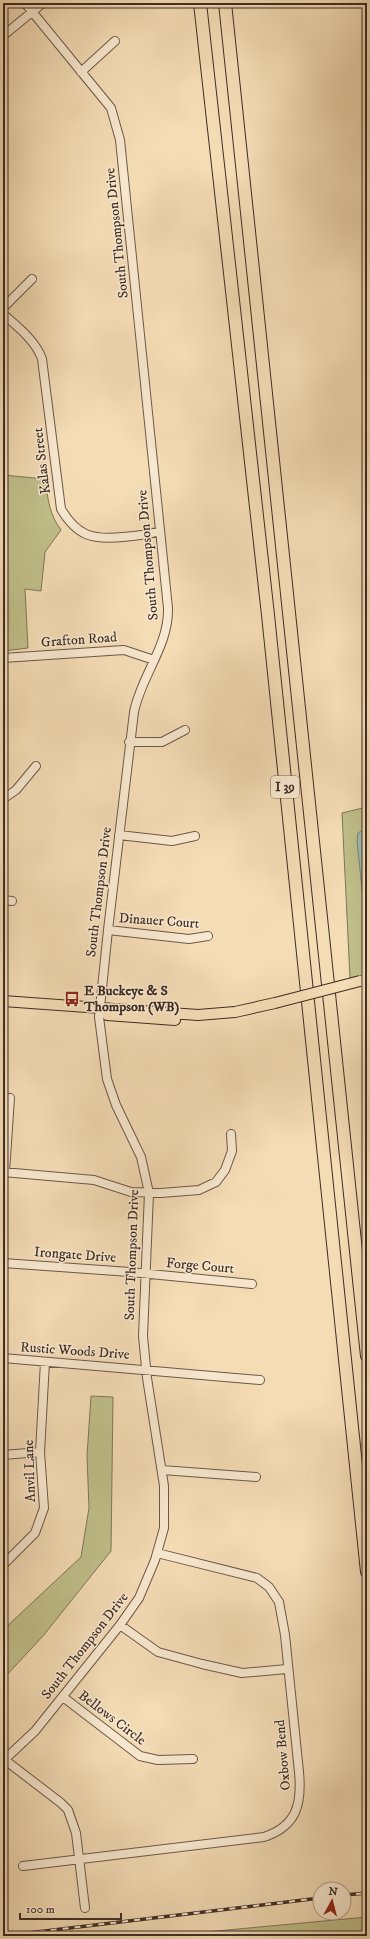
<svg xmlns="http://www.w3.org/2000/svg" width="370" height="1939" viewBox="0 0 370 1939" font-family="'IM FELL DW Pica',serif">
<rect width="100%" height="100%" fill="#f4dcb5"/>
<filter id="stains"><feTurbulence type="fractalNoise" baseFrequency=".005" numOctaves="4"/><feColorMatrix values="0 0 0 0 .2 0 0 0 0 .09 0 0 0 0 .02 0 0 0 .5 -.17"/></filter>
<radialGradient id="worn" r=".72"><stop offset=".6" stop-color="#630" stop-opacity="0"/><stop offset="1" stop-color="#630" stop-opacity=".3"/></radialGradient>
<path fill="#c0bf8a" stroke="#7f7658" d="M3,475L45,479C48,499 49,514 61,530L45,552L41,591L25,589L28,648L3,651Z
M367,807V974L350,978L342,813Z
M91,1396L113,1397L111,1551L43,1636L3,1679V1630L81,1557L89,1508L87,1456Z
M367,1917V1936H163Z"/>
<path fill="#9cbcae" stroke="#768278" d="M367,827V923L365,918L357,841L358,833Z"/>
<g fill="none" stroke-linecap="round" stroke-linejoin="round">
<defs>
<path id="minor" d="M4,35L43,3
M81,72L115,41
M3,308L32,279
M3,314C17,326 36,341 42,359L61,509C77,536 92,540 123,537C136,536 147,535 160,531
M3,658L124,650L154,660
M129,742H162L185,730
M3,799L16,790L36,766
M119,835L172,841L195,836
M3,900L12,901
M108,930L189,939L208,936
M3,1172L94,1180L131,1192L161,1193L199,1190L216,1182L225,1170L232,1151L231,1134
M5,1172L10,1098
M3,1263L130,1272L252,1284
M3,1358L260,1380
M3,1455L40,1452
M162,1470L256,1477
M3,1565L35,1533L44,1508L40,1452L45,1362
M120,1625L158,1652L202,1664L242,1673L287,1669
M63,1697L140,1756L158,1760L193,1759
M5,1760L61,1803L68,1810L76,1833L85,1908
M3,1761L35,1731L120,1625L139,1598L155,1560L164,1528V1486L147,1378L143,1336L149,1193L141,1157L116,1105L107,1079L99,1017L108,930L134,712C141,676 169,646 168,608L120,140L111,108L25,3
M23,1866L264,1837C297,1826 302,1804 299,1772L285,1635L279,1602L269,1587L257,1578L157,1553"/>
<path id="major" d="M3,1001L198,1015L235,1012L275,1003
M107,1015L175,1020"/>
<path id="highway" d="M200,3L268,615L367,1572
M225,3L367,1356"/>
</defs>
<use href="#minor" stroke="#6c584a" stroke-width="10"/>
<use href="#major" stroke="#3e2c26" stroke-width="12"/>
<use href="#highway" stroke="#3e2c26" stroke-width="14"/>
<use href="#minor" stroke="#f8e8cf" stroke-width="8"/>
<use href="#major" stroke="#f4dcb5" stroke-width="10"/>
<use href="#highway" stroke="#f4dcb5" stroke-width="12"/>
<defs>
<path id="rail" d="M344,1895L367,1893
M3,1936L320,1898"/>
</defs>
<use href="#rail" stroke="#3e2c26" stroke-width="3.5"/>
<use href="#rail" stroke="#f8e8cf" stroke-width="2" stroke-dasharray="6" stroke-linecap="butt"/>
<defs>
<path id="major-bridge" d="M275,1003L360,981"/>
</defs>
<use href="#major-bridge" stroke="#3e2c26" stroke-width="12" stroke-linecap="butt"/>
<use href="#major-bridge" stroke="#f4dcb5" stroke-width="10"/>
</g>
<defs>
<symbol id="bus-bare" viewBox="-9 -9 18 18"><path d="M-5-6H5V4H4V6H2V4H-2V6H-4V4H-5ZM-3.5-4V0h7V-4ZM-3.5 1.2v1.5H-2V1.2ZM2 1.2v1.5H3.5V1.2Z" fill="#8f2418" stroke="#f8e8cf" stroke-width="2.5" paint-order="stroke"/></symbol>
</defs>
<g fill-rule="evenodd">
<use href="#bus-bare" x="61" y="988" width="22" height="22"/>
</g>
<g text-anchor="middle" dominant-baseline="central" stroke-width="3" stroke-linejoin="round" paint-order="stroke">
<rect fill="#f8e8cf" stroke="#766459" stroke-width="1" x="271" y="776" width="28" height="22" rx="3"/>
<g font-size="13" font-weight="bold" fill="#3e2c26">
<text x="285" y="787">I 39</text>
</g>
<g font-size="14" fill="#3e2c26" stroke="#f8e8cf">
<text transform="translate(117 233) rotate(-96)">South Thompson Drive</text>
<text transform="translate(42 461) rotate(-97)">Kalas Street</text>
<text transform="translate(148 555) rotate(-95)">South Thompson Drive</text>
<text transform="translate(79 640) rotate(-4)">Grafton Road</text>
<text transform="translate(99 892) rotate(-83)">South Thompson Drive</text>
<text transform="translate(159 921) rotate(4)">Dinauer Court</text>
<text transform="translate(75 1255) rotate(4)">Irongate Drive</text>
<text transform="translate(132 1255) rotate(-88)">South Thompson Drive</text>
<text transform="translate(200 1266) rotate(5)">Forge Court</text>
<text transform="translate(75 1351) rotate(4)">Rustic Woods Drive</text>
<text transform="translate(30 1471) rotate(-92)">Anvil Lane</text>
<text transform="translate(85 1646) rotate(-52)">South Thompson Drive</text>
<text transform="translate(112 1718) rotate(37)">Bellows Circle</text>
<text transform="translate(283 1755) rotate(-95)">Oxbow Bend</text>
</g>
<g font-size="14" font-weight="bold" fill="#3e2c26" stroke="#f8e8cf" text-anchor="start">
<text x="84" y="991">E Buckeye &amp; S<tspan x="84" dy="16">Thompson (WB)</tspan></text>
</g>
</g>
<rect width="370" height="1939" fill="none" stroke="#f4dcb5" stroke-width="16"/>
<rect x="4" y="4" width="362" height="1931" fill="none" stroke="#3e2c26" stroke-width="2"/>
<rect x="8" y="8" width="354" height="1923" fill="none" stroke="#3e2c26"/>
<g transform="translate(332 1901) rotate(7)"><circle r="19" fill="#f8e8cf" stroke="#ae9d8b"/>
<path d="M0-3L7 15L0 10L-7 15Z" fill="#8f2418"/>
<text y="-6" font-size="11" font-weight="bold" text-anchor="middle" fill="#3e2c26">N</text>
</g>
<path d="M20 1913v6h101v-6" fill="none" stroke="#3e2c26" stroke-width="2"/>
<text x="26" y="1913" font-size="12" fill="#3e2c26" stroke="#f8e8cf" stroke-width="3" paint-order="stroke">100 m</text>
<rect width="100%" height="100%" filter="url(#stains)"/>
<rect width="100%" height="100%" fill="url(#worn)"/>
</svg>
